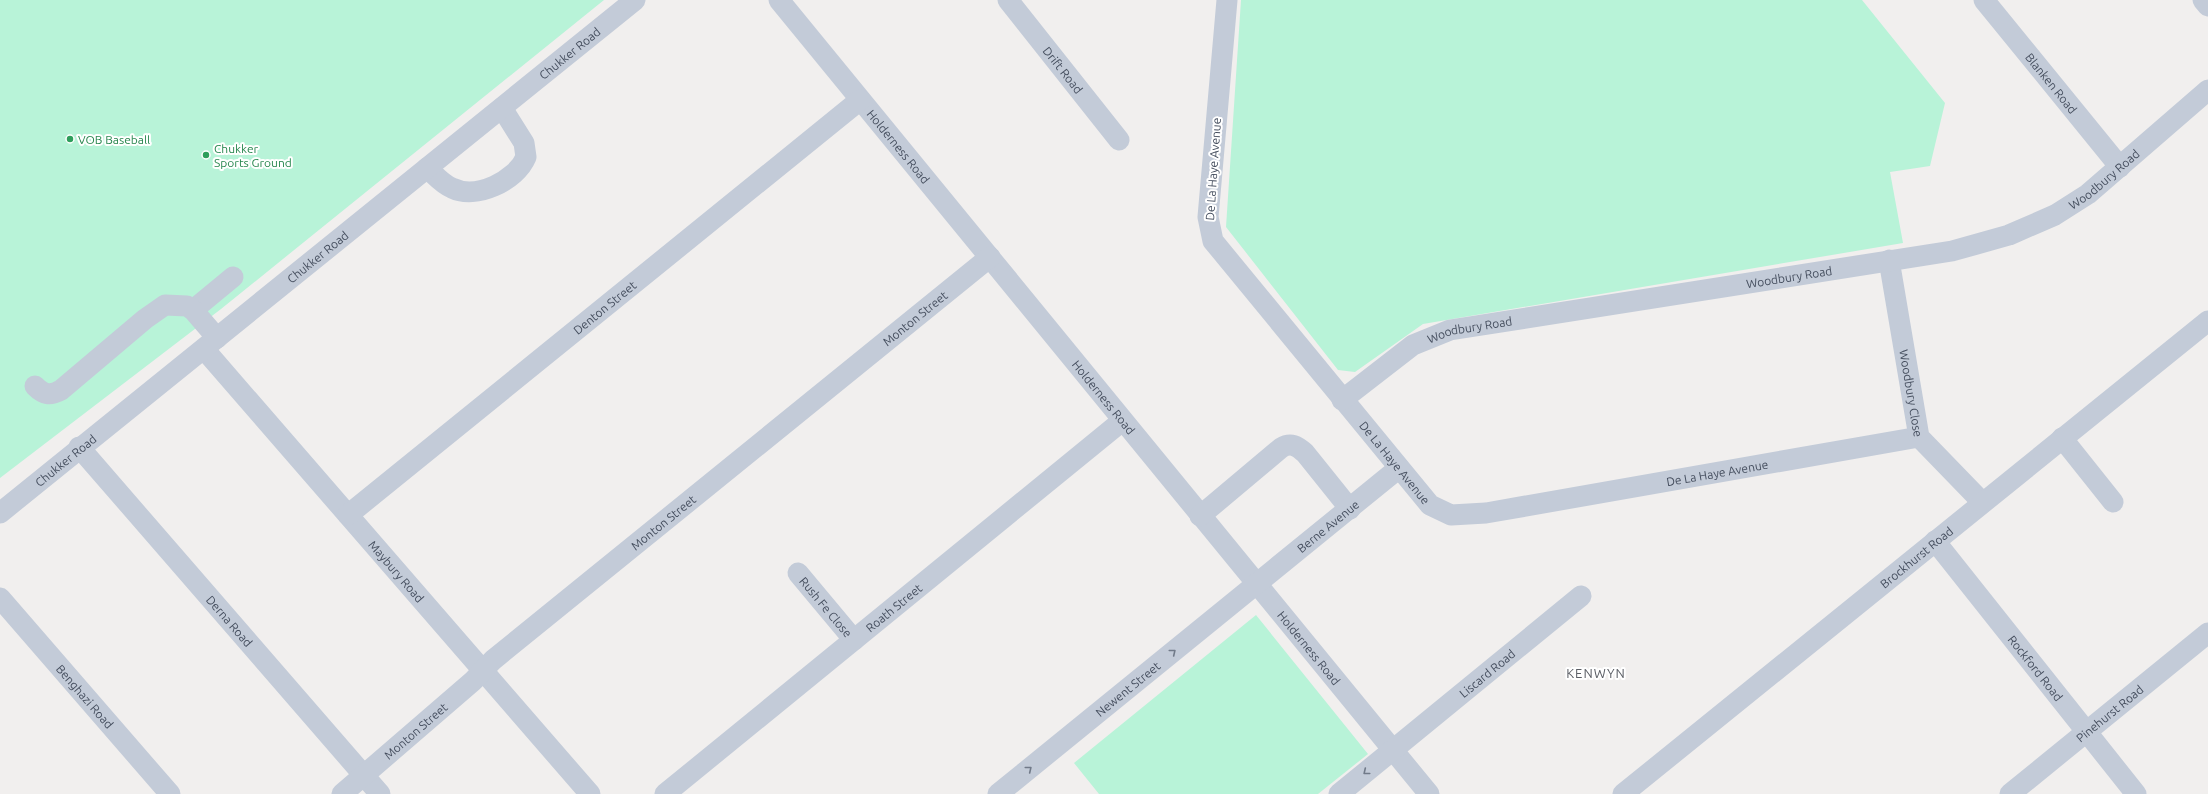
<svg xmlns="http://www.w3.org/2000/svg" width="2208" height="794" viewBox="0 0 2208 794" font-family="Ubuntu,sans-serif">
<rect width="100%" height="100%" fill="#f1efee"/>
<path fill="#b8f3d8" d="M0,0H604L221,309L0,478Z
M1241,0H1862L1945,103L1930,166L1890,172L1903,243L1423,324L1355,372L1338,370L1226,227Z
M1256,615L1368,754L1318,794H1099L1074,763Z"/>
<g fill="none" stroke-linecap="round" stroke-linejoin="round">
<g stroke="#c3cbd8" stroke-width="21">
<path id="s1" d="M779,0L1429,794"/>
<path id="s2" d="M1008,0L1119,140"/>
<path id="s3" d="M1227,0L1208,217L1213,241L1430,505L1451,515L1486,513L1919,437"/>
<path id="s4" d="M1984,0L2120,167"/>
<path d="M2203,0L2208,6"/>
<path d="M427,168C435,175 442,184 452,188C476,200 516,181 526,157L524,143L502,108"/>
<path id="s5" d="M1889,260L1919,437L1982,502"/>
<path d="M193,310L233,277"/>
<path id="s6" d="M204,349L590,794"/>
<path d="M35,386C44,395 50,396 61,390L145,319L165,305L187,306L193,310L217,338"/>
<path id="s7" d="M1342,400L1413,345L1450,330L1952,251L2009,235L2055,215L2088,194L2208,90"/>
<path d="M2062,438L2113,502"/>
<path id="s8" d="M79,447L380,794"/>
<path id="s9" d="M0,513L635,0"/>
<path id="s10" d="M348,515L860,100"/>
<path d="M1200,516L1281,448C1291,442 1297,446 1305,453L1350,509"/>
<path id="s11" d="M1935,541L2136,794"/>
<path id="s12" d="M798,573L854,640"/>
<path id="s13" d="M0,598L170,794"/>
<path id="s14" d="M342,794L473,681L493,660L990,257"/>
<path id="s15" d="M665,794L1122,421"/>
<path id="s16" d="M998,794L1399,468"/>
<path id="s17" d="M1339,794L1581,596"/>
<path id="s18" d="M1623,794L2208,321"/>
<path id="s19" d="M2010,794L2208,633"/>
</g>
</g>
<defs><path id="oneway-chevron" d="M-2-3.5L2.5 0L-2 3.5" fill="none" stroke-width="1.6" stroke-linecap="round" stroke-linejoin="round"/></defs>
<g stroke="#717a89">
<use href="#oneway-chevron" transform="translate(1173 652) rotate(-39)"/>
<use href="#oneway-chevron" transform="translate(1029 769) rotate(-39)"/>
<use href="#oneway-chevron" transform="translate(1366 772) rotate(141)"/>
</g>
<g fill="#2e9e5b" stroke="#fff" stroke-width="1.5">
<circle cx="70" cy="139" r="4"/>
<circle cx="206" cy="155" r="4"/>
</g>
<g text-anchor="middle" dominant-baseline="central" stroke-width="4" stroke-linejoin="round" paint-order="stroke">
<g font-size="12" fill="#454e5e" stroke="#fff">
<text stroke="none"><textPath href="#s9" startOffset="732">Chukker Road</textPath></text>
<text stroke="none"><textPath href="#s2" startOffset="89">Drift Road</textPath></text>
<text stroke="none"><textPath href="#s4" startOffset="107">Blanken Road</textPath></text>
<text stroke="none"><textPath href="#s1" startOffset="189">Holderness Road</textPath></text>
<text transform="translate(1213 169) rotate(-86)">De La Haye Avenue</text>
<text stroke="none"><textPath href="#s7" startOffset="808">Woodbury Road</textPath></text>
<text stroke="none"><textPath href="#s9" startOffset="408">Chukker Road</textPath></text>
<text stroke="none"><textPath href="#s7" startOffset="473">Woodbury Road</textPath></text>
<text stroke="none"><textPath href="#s10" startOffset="330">Denton Street</textPath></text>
<text stroke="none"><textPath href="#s14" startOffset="745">Monton Street</textPath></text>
<text stroke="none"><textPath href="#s7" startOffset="149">Woodbury Road</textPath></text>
<text stroke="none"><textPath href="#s5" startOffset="135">Woodbury Close</textPath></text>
<text stroke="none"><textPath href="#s1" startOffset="513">Holderness Road</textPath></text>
<text stroke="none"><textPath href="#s9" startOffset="84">Chukker Road</textPath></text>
<text stroke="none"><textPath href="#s3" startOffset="529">De La Haye Avenue</textPath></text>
<text stroke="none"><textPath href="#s3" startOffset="877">De La Haye Avenue</textPath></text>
<text stroke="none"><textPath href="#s14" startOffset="421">Monton Street</textPath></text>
<text stroke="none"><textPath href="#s16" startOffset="425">Berne Avenue</textPath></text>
<text stroke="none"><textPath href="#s18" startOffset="377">Brockhurst Road</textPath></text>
<text stroke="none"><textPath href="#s6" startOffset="294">Maybury Road</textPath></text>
<text stroke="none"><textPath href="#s12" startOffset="44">Rush Fe Close</textPath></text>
<text stroke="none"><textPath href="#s15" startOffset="295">Roath Street</textPath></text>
<text stroke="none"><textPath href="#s8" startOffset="230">Derna Road</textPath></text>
<text stroke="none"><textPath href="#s1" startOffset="837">Holderness Road</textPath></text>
<text stroke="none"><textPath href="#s11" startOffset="162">Rockford Road</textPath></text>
<text stroke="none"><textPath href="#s17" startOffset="191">Liscard Road</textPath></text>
<text stroke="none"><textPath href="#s16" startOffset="167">Newent Street</textPath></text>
<text stroke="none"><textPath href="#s13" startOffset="130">Benghazi Road</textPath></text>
<text stroke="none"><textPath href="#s19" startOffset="128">Pinehurst Road</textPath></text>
<text stroke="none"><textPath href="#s14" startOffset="97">Monton Street</textPath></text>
</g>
<g font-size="12" fill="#27864d" stroke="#fff" text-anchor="start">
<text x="78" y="139">VOB Baseball</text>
<text x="214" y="148">Chukker<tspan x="214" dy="14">Sports Ground</tspan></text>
</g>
<g font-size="13" letter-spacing="1" fill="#5a5d64" stroke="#fff">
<text x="1596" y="673">KENWYN</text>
</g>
</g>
</svg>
